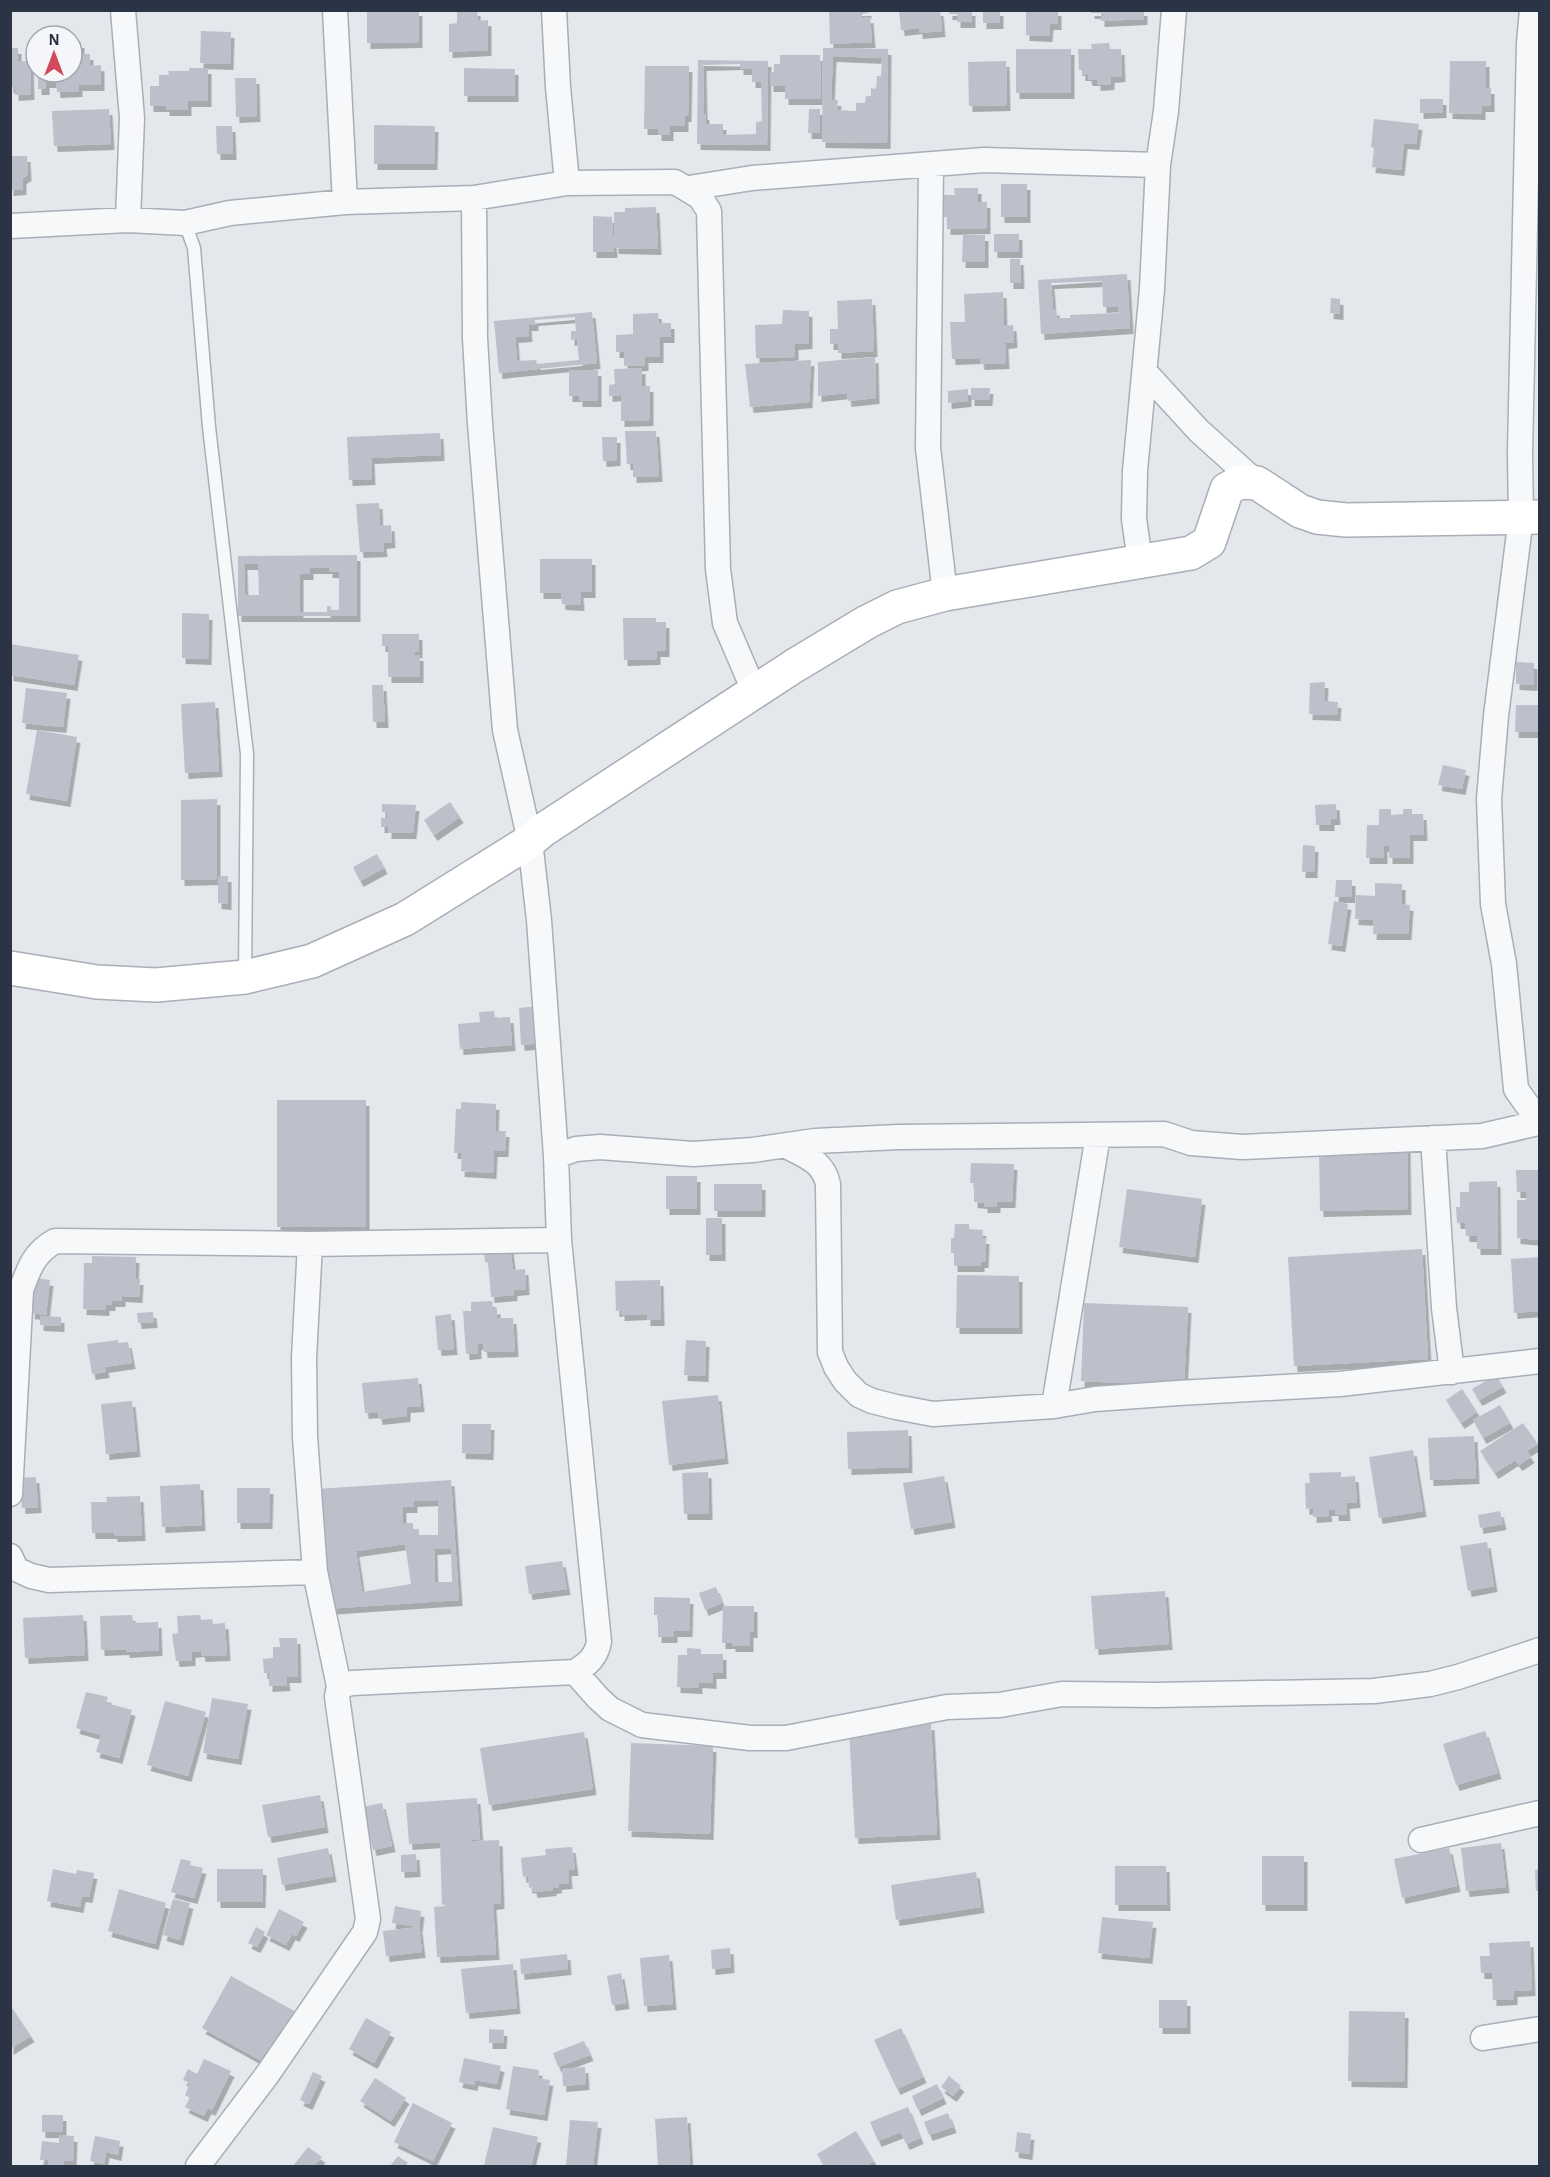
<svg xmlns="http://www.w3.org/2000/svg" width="1550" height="2177" viewBox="0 0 1550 2177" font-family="'Alegreya Sans',sans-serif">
<defs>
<filter id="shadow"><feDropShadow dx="3.5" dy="6" stdDeviation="0" flood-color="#0004"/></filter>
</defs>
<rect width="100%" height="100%" fill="#e4e7ec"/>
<path fill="#bbc0ca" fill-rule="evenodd" filter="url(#shadow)" d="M367,10H419V42L367,43Z
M457,10H477L478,21L488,20V50L449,52V24L457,23Z
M829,10H868V13L862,14V18L870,17L872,42L830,44Z
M899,10H940L942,31L919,33V28L901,30Z
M949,10H972V22H957V14H949Z
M983,10H1000V23H983Z
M1026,10H1058V24H1050L1049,36L1026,35Z
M1091,10H1144V19L1101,21V13H1091Z
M201,31L231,32L230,64L200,63Z
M72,42H81V54H90V66L101,65V85H79V91L57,92L56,82H46V89H38V72H72Z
M1109,43L1110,49H1121L1122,76L1111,77V84L1097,85V80H1089L1088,75H1082V70H1079L1078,49H1092L1091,44Z
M10,48H18V61H30L31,94L15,95V87H10Z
M823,48L888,49L887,143L822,142ZM833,56L882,58L881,76H877L876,89L871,88V96H866L865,103H856V111L837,110L838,100H831Z
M1016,49H1071V93H1016Z
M780,55H820L821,99H785V86H770V72H774V64H780Z
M698,60L768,61L767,145L697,144ZM740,64V69H752V82H761L762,121L756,122V134L723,135V124H706V114H704L703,65Z
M1006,61L1007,105L969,106L968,62Z
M1450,61H1486V88H1491V106H1482V114L1449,113Z
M645,66H689L688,116H685V126H670V135H658V129H644Z
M189,68H208V101H188V110H166V106H150V86H159V75H169L168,71H189Z
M464,68L515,69V96H464Z
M235,78H256L257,116L236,117Z
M1420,99H1443V112L1420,113Z
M109,109L111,144L54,146L52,111Z
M809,109H820V133H808Z
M1374,119L1419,124L1416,144L1404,143L1401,170L1372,167L1374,148L1371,147Z
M374,125L435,126L434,164H374Z
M216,126H232L233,154H217Z
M10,156H27L28,175L23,178V189L10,190Z
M1001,184H1027V217H1001Z
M954,188H978V202H987V228L947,229V217H944L943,195H955Z
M656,207L658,249L615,248L614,212H625V208Z
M593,216L612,217L614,252H593Z
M994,234H1019V252H994Z
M963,235H985V262H962Z
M1010,259H1020L1021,283H1010Z
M1127,274L1130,328L1041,334L1038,280ZM1102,281L1103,307L1118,306L1119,313L1070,315V318H1057L1056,309L1053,310L1051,283Z
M1003,292L1004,326L1013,325L1014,342L1005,343L1006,363L981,364L980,358L952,359L950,322H965L964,294Z
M1331,298L1340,299V314L1330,313Z
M872,299L874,351L838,353V344H830V329H838L837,301Z
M783,310L809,311V343L795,344V357L756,358L755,325L782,324Z
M592,312L597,363L499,373L494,321ZM575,317L576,331H571V340L577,339L579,360L537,364L536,360L517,361L515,337L529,336L528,325H535V320Z
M658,313L659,323H671V337H660V357H645V365L624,366V352H616V335L633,334V314Z
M875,357L876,398L848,401L847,393L818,396V362Z
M811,360L809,402L750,407L745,364Z
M642,368V386H650V420L621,421V395L609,396V385L615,384L614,369Z
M569,370H598V401H579V396H569Z
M971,388H990L989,400H971Z
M968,389V401L948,403V391Z
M625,431H656L659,476L633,477V464H627Z
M440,433L441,455L371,458L372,479L349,480L347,437Z
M602,437H617V460L603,461Z
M379,503L380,526L391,525L392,542L383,543L384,551L360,552L356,504Z
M357,555V616H238V556ZM244,564H258L259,595H245ZM310,568H329V572H339V610H331V606H327V612H300V574H310Z
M540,559H592V592H580L581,605L562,604L561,593H540Z
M182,613L209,614L208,659L182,658Z
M623,618H656V622H666V651H657V659L624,660Z
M382,634H419V652H415V655H420V677H388V646H382Z
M10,644L79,655L74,685L10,675Z
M1516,662L1534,663V685L1516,684Z
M1325,682L1324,701L1338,702L1337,715L1309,714L1310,683Z
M372,685H383L385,722H373Z
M26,688L67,693L63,727L22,723Z
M215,702L219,771L185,773L181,704Z
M1516,705H1540V732H1515Z
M37,730L77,737L67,801L26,794Z
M1443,765L1466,770L1462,789L1438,785Z
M217,799V879L181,880V800Z
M450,802L460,817L434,835L424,820Z
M382,804L416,805L413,833H388V827H381V818H387V812H382Z
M1336,804L1337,819H1331V825H1316L1315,805Z
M1379,809H1391V815L1403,814V809H1412V814H1423L1424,835H1410V858H1389V846H1384V858H1366L1367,825H1379Z
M1303,845L1315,846L1314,872H1302Z
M377,854L384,868L360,881L353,867Z
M218,876H228V904L218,903Z
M1336,880H1352V897H1335Z
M1375,883L1402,884V904L1410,905L1408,934H1373L1374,920L1355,919L1356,895L1375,896Z
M1334,901L1348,904L1342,946L1328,944Z
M539,1006L541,1043L521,1045L519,1008Z
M494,1011L495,1018L510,1017L512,1045L460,1049L458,1024L480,1022L479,1012Z
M277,1100H366V1227H277Z
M461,1102L496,1104L495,1131H506L505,1151H494L493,1173L461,1171L462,1153H454L456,1109H461Z
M1407,1147L1408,1209L1320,1211L1319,1149Z
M971,1163L1014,1164L1012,1202H997V1207H984V1203L974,1202V1183H970Z
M1516,1170H1540V1240L1517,1238V1200H1526V1192H1517Z
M666,1176H697V1209H666Z
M1497,1181L1498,1249H1477V1236H1466L1465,1223H1457L1456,1207H1460V1192H1469V1182Z
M714,1184H762V1211H714Z
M1127,1189L1202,1199L1195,1257L1119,1247Z
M706,1218H722V1255H706Z
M955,1224H969V1229L983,1230L982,1238H986L985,1262H981V1266H954V1253H951V1238H954Z
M510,1247L513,1270L525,1269L526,1289L514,1290V1295L491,1297L488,1262H485L484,1250Z
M1422,1249L1428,1359L1294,1366L1288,1257Z
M92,1256L136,1257L135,1279H140L139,1297L122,1296V1301H112V1305H106V1310L83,1309L84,1263H92Z
M1540,1257V1311L1514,1313L1511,1259Z
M957,1275L1019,1276V1328H956Z
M35,1278L50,1280L46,1315L31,1313Z
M660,1280L661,1320H647V1314L621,1315V1310L616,1311L615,1281Z
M492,1301L493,1309L497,1308V1318H513L515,1351L484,1352L483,1344H478V1353L466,1354L463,1311H471V1302Z
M1084,1303L1188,1307L1184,1386L1081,1381Z
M153,1312L154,1322L138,1323L137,1313Z
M451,1314L454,1349L438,1350L435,1316Z
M40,1316L61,1317V1326L40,1325Z
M118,1340V1343L128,1342L132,1363L105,1367L106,1372L92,1374L87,1344Z
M686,1340L706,1341L705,1376L684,1375Z
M1496,1375L1503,1387L1479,1400L1472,1389Z
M418,1378L421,1406L407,1407V1416L379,1419L378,1412L365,1413L362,1383Z
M1462,1389L1477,1412L1461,1423L1446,1400Z
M718,1395L725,1458L669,1465L662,1401Z
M132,1401L137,1451L106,1454L101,1404Z
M1500,1405L1510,1423L1483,1438L1473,1420Z
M1523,1423L1538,1444L1527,1451L1531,1457L1519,1465L1515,1460L1495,1473L1480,1451Z
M462,1424H491L490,1454L462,1453Z
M908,1430L909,1467L848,1469L847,1432Z
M1474,1436L1476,1478L1430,1480L1428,1438Z
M1413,1450L1423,1511L1379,1518L1369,1457Z
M708,1472L709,1514H684L682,1473Z
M1341,1472V1477L1355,1476L1357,1502L1346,1503L1347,1515H1335V1510H1328L1329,1516L1313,1517V1508L1306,1509L1305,1483H1310L1309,1473Z
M944,1476L952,1522L911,1529L903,1483Z
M36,1477L38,1507L22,1508L20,1478Z
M451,1480L459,1600L325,1609L317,1489ZM438,1500V1535H419V1529H413V1523H403V1507H414V1501ZM405,1544L411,1584L362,1592L356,1551ZM451,1548L452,1582H435L434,1549Z
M200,1484L202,1525L162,1527L160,1486Z
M237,1488H270L269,1523H237Z
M140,1496L142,1535L114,1536V1533H92L91,1502H107L106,1497Z
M1500,1511L1503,1524L1480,1528L1478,1515Z
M1487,1542L1494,1586L1468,1591L1460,1546Z
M562,1561L567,1589L529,1594L525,1566Z
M716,1587L722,1603L705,1610L699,1593Z
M1165,1591L1169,1644L1095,1649L1091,1596Z
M654,1597L690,1598L689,1631H674V1637H658V1615H654Z
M723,1606H754V1632H750V1646H732V1643H722Z
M83,1615L85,1655L25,1658L23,1618Z
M132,1615L133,1623L158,1622L159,1650L126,1652V1649L101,1650L100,1616Z
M200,1615L201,1620L212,1619L213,1624L225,1623L227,1655L202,1656L201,1651L192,1652V1660L176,1661L172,1634L178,1633L177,1616Z
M279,1638H297L298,1677H286L287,1685L269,1686V1673H264L263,1659L273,1658V1647H280Z
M687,1648L701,1649V1654H723V1673H713V1683L699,1682V1688L677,1687L678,1655H687Z
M86,1692L108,1697L106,1703L132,1710L119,1758L96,1752L101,1735L76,1728Z
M212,1698L248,1704L238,1759L203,1753Z
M165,1701L206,1712L188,1776L147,1765Z
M931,1724L937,1834L855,1838L849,1729Z
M1485,1731L1498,1773L1456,1785L1443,1744Z
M584,1732L593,1789L489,1805L480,1748Z
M631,1743L713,1746L710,1834L628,1831Z
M320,1795L325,1827L268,1837L262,1805Z
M477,1798L480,1839L456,1842L499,1840L501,1903L493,1904L496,1954L437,1957L434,1907L469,1904L442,1905L440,1842L409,1844L406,1803Z
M382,1803L392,1846L373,1850L363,1807Z
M1501,1843L1506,1887L1466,1891L1461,1848Z
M572,1847L575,1870H568L569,1883L558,1884L559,1887L553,1888V1890L534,1892L533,1887L529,1888L528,1876L523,1877L521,1858L546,1855L545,1849Z
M328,1848L333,1876L282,1885L277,1858Z
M1449,1848L1457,1886L1402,1898L1394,1859Z
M416,1854L417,1871L401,1872V1855Z
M1262,1856H1304V1905H1262Z
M181,1859L191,1861L190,1865L203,1868L194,1898L171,1892Z
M1115,1866H1166L1167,1905H1115Z
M53,1869L76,1874L77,1870L94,1873L89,1897L82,1896L80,1907L47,1901Z
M217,1869H263L262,1902H217Z
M1540,1869V1891H1536L1535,1870Z
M976,1872L981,1907L896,1920L891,1885Z
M119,1889L166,1903L155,1944L108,1931Z
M173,1899L190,1903L180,1940L163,1935Z
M395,1906L421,1911L419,1927L422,1952L386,1956L383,1931L419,1927L392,1923Z
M279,1909L304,1922L296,1936L292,1934L286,1945L266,1935Z
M1102,1917L1153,1922L1149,1958L1098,1953Z
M256,1927L265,1932L257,1947L248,1943Z
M1530,1941L1532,1990L1514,1991V1999L1493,2000L1492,1973H1481L1480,1956H1490L1489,1943Z
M730,1948L731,1967L712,1969L711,1950Z
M567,1954L568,1969L521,1974L520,1959Z
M669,1955L673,2004L644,2006L640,1958Z
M513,1964L517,2008L466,2013L461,1969Z
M621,1973L626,2003L612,2005L607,1976Z
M231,1976L298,2013L269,2065L202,2028Z
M1159,2000H1187V2028H1159Z
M10,2005L31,2036L10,2049Z
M1349,2011L1405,2012L1404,2082L1348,2081Z
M366,2018L391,2032L374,2063L349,2049Z
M901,2028L923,2077L897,2089L874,2040Z
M489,2029L504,2030L503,2043H489Z
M584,2041L590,2055L558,2067L553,2053Z
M464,2058L501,2066L497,2084L475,2080L474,2085L459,2082Z
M204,2059L231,2071L212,2110L208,2108L204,2116L185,2107L190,2098L185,2095L190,2083L183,2080L188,2069L197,2074Z
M513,2066L539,2070L538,2078L550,2080L544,2115L506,2109Z
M585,2067L586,2084L563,2086L562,2069Z
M313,2072L322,2076L309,2104L300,2100Z
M949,2076L961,2086L953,2096L941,2087Z
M375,2078L406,2098L391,2121L360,2101Z
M937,2084L943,2098L918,2110L912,2096Z
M413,2103L452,2123L433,2161L394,2142Z
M908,2107L920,2138L906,2144L901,2132L878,2141L870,2122Z
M948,2113L953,2127L929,2135L924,2122Z
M42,2115H63V2132H42Z
M687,2117L690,2166H658L655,2119Z
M570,2120L598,2122L593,2166H566Z
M493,2127L538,2137L531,2166H484Z
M856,2131L874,2161L865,2166H824L817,2154Z
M1017,2132L1031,2134L1029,2154L1015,2152Z
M59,2135L74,2136L73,2161H64V2166H48V2160H40L42,2141L59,2143Z
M95,2136L120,2141L118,2155L106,2152L104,2164L90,2161Z
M308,2147L322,2157L314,2166H293Z
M398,2156L408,2163L405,2166H390Z"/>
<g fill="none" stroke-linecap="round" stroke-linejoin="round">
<defs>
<path id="lane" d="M185,223L194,248L209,427L247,754L245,976"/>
<path id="street" d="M123,10L132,118L128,220
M335,10L345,202
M554,10L558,87L567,183
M1532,10L1529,43L1520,453L1521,517L1496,716L1489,799L1493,904L1504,964L1516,1089L1540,1123
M931,165L928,448L945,594
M689,188L752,178L984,160L1158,165
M474,198L567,183L675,182L700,197L709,211L718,569L725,623L755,693
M10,226L128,220L185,223L230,213L345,202L474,198L475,338L480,424L505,730L530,841L539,920L556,1156L559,1240L599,1642C596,1657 588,1664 575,1672L352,1683L339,1686L337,1697L368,1919L365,1932L267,2075L198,2166
M1145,372L1199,431L1257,483
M1140,561L1134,519L1135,471L1152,289L1158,165L1166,111L1174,10
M1433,1138L1444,1308L1452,1372
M787,1146C806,1157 823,1161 828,1184L830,1352L836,1367L845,1381L859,1395L872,1401L896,1407L933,1414L1054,1406L1095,1399L1178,1393L1340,1384L1540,1361
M556,1156L576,1149L600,1147L693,1154L753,1150L815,1141L899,1137L1164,1134L1191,1143L1242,1147L1482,1136L1538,1123
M310,1244L304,1358L305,1437L315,1572L339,1686
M1054,1406L1098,1135
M10,1494L21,1290C29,1268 34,1253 55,1241L310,1244L559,1240
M10,1556L16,1569L31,1576L49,1580L315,1572
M575,1672L598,1698L610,1709L642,1725L750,1738H786L947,1707L1000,1705L1062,1694L1156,1695L1374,1691L1430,1684L1458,1677L1540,1650
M1421,1840L1540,1813
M1483,2038L1540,2029"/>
<path id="secondary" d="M10,968L97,982L156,985L245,977L312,961L405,919L530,841L543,830L794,666L867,622L897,607L945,594L1191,553L1209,542L1227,489L1240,482L1257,483L1300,511L1317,517L1346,520L1540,517"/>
</defs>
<use href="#lane" stroke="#a9aeb7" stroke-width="15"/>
<use href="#street" stroke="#a9aeb7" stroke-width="27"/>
<use href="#secondary" stroke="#a9aeb7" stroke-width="36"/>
<use href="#lane" stroke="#f7f8fa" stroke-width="12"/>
<use href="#street" stroke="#f7f8fa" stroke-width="24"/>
<use href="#secondary" stroke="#fff" stroke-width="33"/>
</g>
<rect width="1550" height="2177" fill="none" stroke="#2b3445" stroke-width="24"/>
<g transform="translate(54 54)"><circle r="28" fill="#f4f6f9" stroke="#a4a8b1" stroke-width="1.5"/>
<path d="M0-4.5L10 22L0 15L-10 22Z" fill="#d1495b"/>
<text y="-9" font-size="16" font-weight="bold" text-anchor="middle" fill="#2b3445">N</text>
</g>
</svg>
